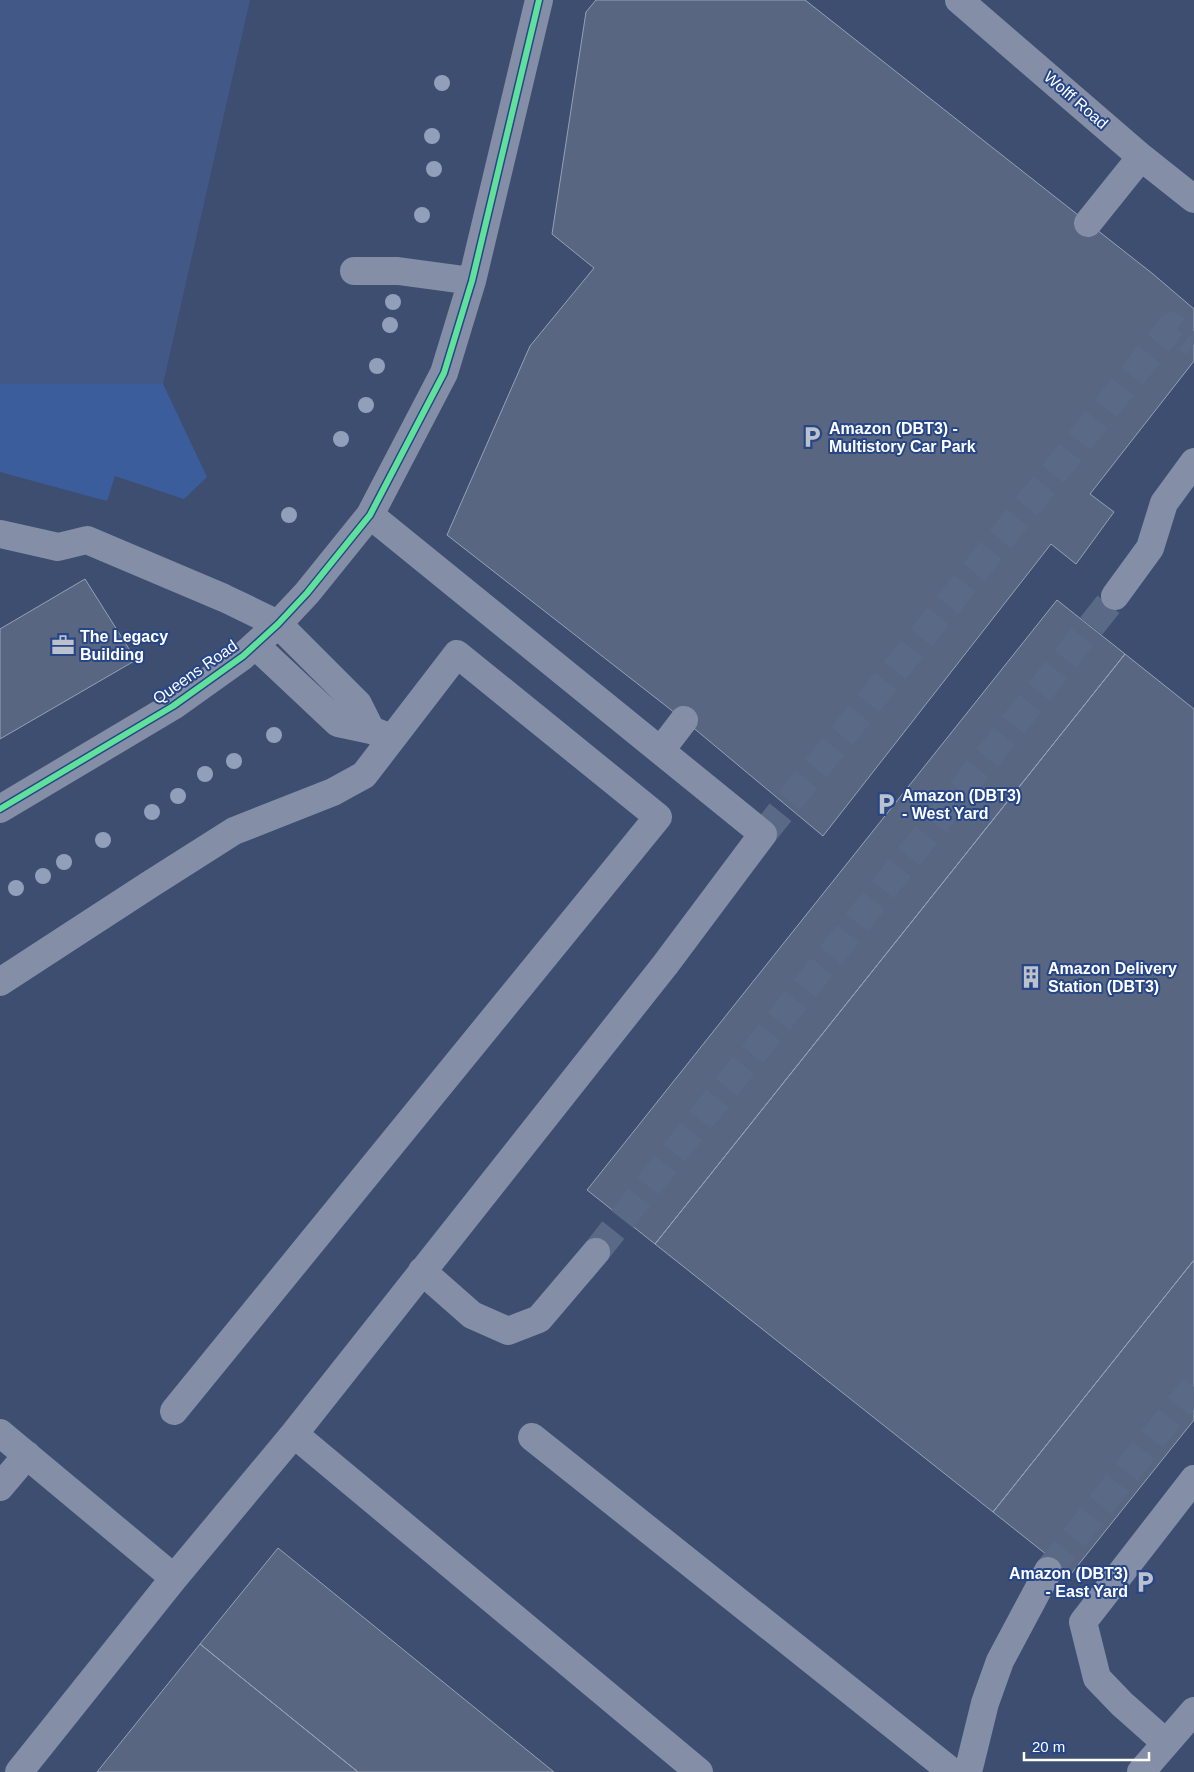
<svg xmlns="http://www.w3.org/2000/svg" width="1194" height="1772" viewBox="0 0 1194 1772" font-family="Arial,sans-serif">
<rect width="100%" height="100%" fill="#3d4e71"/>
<path fill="#3c5d9c" d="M0,384H163L207,477L184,499L115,476L107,501L0,472Z"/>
<path fill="#425886" d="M0,0H250L163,384H0Z"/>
<path fill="#586682" stroke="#97a0b5" d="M596,0H805L1153,274L1194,309V361L1090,494L1114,512L1076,564L1051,544L823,836L684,720L447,535L530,346L594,268L552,234L586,12Z
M85,579L136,660L0,739V629Z
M1057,600L1125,654L655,1244L587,1190Z
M1125,654L1194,709V1260L993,1512L655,1244Z
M1194,1260V1420L1071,1574L993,1512Z
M278,1548L554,1772H358L200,1644Z
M200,1644L358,1772H97Z"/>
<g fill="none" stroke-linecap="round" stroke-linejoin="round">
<path stroke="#5a6986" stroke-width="28" stroke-dasharray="28 14" stroke-linecap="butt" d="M763,834L1172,326L1194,344
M596,1252L1115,596
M1048,1571L1194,1387"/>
<path stroke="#848fa7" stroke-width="28" d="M959,0L1141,157L1194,199
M1088,223L1141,157
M354,271H398L472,281
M0,534L58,547L87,540L224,598L278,624L358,704L371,730
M1115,596L1150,548L1164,503L1194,462
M256,646L338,723L371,730L384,735
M661,750L684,720
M0,809L173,706L243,656L278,624L307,593L370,515L444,373L472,281L539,0
M0,982L149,885L234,831L333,792L364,775L457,654L658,817L174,1411
M422,1271L472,1315L508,1331L539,1319L596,1252
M0,1433L174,1578
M294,1434L699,1772
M532,1437L952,1772
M0,1487L27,1455
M1166,1743L1122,1704L1097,1678L1083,1622L1194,1479
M19,1772L174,1578L294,1434L665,965L763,834L370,515
M968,1772L985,1703L1000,1661L1048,1571
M1141,1772L1194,1711"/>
<defs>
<path id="cycleway" d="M0,809L173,706L243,656L278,624L307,593L370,515L444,373L472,281L539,0"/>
</defs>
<use href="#cycleway" stroke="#274687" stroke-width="9"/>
<use href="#cycleway" stroke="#60e19b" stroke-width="6"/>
</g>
<g fill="#919fba">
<circle cx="442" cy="83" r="8"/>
<circle cx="432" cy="136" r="8"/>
<circle cx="434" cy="169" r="8"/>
<circle cx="422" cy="215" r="8"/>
<circle cx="393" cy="302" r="8"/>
<circle cx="390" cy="325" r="8"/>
<circle cx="377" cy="366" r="8"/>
<circle cx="366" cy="405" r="8"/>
<circle cx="341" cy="439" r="8"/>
<circle cx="289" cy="515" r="8"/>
<circle cx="274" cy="735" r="8"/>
<circle cx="234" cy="761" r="8"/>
<circle cx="205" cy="774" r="8"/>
<circle cx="178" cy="796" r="8"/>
<circle cx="152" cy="812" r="8"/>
<circle cx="103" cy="840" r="8"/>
<circle cx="64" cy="862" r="8"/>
<circle cx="43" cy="876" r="8"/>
<circle cx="16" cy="888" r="8"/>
</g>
<defs>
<symbol id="parking-bare" viewBox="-9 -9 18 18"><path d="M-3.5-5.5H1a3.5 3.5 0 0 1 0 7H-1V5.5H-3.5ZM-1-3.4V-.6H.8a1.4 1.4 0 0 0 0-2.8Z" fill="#bbc1cd" stroke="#274687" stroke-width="2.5" paint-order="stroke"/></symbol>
<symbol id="office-bare" viewBox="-9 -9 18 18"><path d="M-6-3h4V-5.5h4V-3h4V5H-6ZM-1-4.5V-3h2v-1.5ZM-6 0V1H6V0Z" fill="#bbc1cd" stroke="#274687" stroke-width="2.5" paint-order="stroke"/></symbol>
<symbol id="building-bare" viewBox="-9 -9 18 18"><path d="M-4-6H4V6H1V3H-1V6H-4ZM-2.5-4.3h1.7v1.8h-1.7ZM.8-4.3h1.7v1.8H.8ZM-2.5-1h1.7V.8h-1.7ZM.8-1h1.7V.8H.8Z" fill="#bbc1cd" stroke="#274687" stroke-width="2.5" paint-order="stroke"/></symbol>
</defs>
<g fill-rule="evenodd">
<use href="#parking-bare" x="796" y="421" width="32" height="32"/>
<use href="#office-bare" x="47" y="629" width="32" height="32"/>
<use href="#parking-bare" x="870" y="788" width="32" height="32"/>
<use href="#building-bare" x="1015" y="961" width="32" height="32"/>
<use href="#parking-bare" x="1129" y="1566" width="32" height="32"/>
</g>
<g text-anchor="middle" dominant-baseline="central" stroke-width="4" stroke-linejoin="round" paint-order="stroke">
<g font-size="16" fill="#fff" stroke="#274687">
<text transform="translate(1076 100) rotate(41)">Wolff Road</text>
<text transform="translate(195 672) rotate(-35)">Queens Road</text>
</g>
<g font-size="16" font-weight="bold" fill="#fff" stroke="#274687" text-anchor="start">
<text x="829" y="428">Amazon (DBT3) -<tspan x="829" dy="18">Multistory Car Park</tspan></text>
<text x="80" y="636">The Legacy<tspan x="80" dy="18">Building</tspan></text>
<text x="902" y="795">Amazon (DBT3)<tspan x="902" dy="18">- West Yard</tspan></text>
<text x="1048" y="968">Amazon Delivery<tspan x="1048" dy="18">Station (DBT3)</tspan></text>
<text x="1128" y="1573" text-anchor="end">Amazon (DBT3)<tspan x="1128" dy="18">- East Yard</tspan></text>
</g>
</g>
<path d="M1024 1752v8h125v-8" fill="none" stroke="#ffffff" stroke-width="2.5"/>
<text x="1032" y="1752" font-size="15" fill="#ffffff" stroke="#274687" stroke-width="4" paint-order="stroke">20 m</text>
</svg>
